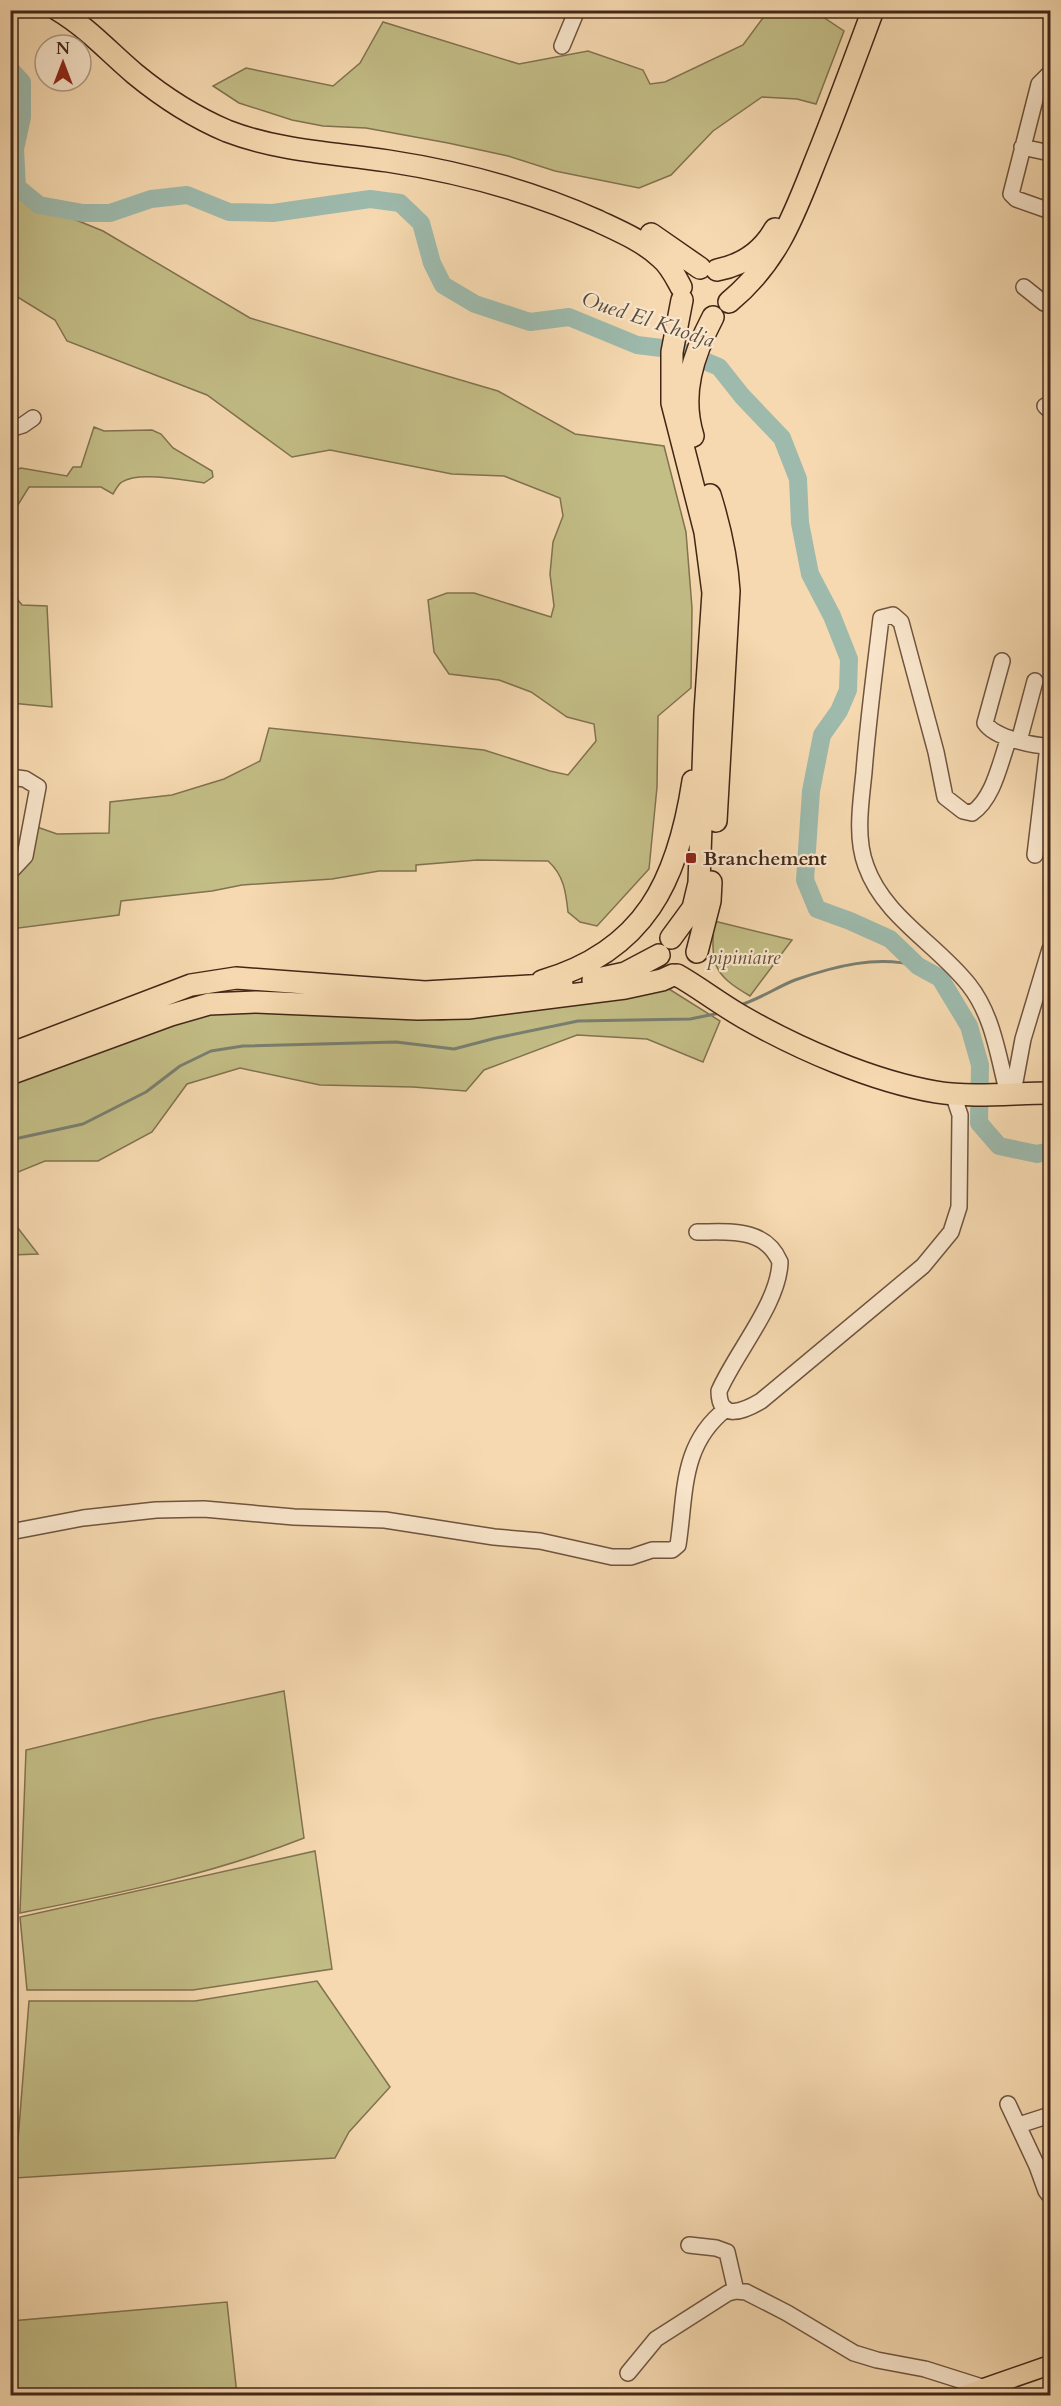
<svg xmlns="http://www.w3.org/2000/svg" width="1061" height="2406" viewBox="0 0 1061 2406" font-family="Cardo,serif">
<rect width="100%" height="100%" fill="#f6d9b0"/>
<filter id="stains"><feTurbulence type="fractalNoise" baseFrequency=".00333" numOctaves="4"/><feColorMatrix values="0 0 0 0 .2 0 0 0 0 .09 0 0 0 0 .02 0 0 0 .5 -.17"/></filter>
<radialGradient id="worn" r=".72"><stop offset=".6" stop-color="#630" stop-opacity="0"/><stop offset="1" stop-color="#630" stop-opacity=".3"/></radialGradient>
<path fill="#c3bd86" stroke="#82724f" stroke-width="1.5" d="M118,11V10L250,11L249,15Z
M768,11H814L844,31L816,104L797,99L762,97L713,131L671,175L639,188L555,171L508,156L448,143L366,128L323,126L292,120L239,103L213,86L246,68L333,86L360,63L383,22L519,64L588,51L643,70L650,84L665,82L743,45Z
M10,48L16,52L11,113H10Z
M10,193L103,231L250,318L498,391L575,434L664,446L686,532L692,608L691,688L658,716L657,787L649,869L597,926L580,922L568,912C566,893 564,875 548,861L477,860L416,865V871H379L332,879L242,885L212,891L121,901L119,915L11,929V865L37,827L57,834L109,833L110,802L172,795L224,779L260,761L269,728L484,750L550,771L568,775L596,741L594,724L567,717L531,692L499,680L449,674L434,652L428,600L447,593H474L551,617L554,606L550,574L553,542L563,516L560,498L504,476L452,474L330,450L292,457L207,395L67,341L55,320L11,293Z
M94,427L104,431L152,430L161,434L173,448L212,471L213,477L204,483C185,480 138,471 122,482C118,484 115,491 113,494L101,487H29L11,516V486L15,470L21,468L67,476L73,467H81Z
M10,590L22,605L47,606L52,707L11,703Z
M714,921L792,940L750,996C712,974 711,964 714,921Z
M669,989L720,1021L703,1062L647,1039L577,1035L484,1070L466,1091L413,1087L320,1085L240,1068L187,1084L152,1132L98,1161H45L11,1175V1082L209,1008L290,1009L441,1020L504,1014Z
M10,1219H11L38,1254L11,1255Z
M284,1691L304,1838C213,1874 116,1894 20,1913L26,1750L153,1719Z
M315,1851L332,1969L193,1990H27L20,1917Z
M317,1981L390,2087L349,2132L335,2158L15,2178L29,2001H195Z
M227,2302L237,2395H11V2321Z"/>
<g fill="none" stroke-linecap="round" stroke-linejoin="round">
<path stroke="#797f71" stroke-width="3" d="M740,1005C760,999 777,987 795,980C835,966 877,955 918,966
M10,1140L83,1124L146,1092L180,1066L211,1051L243,1046L396,1042L454,1049L496,1038L578,1021L690,1019L720,1013"/>
<path stroke="#9dbaad" stroke-width="18" d="M10,69L22,82V117L15,149L17,187L39,205L83,213H110L151,199L187,195L229,212L273,213L370,199L400,203L421,223L432,263L443,285L475,304L530,322L569,317L637,345L678,350L719,367L742,396L782,438L798,479L800,523L810,574L832,616L849,659L848,690L839,711L822,735L811,791L805,880L817,909L850,921L890,939L918,966L940,978L969,1026L980,1065L979,1123L999,1146L1037,1154L1050,1151"/>
<defs>
<path id="minor" d="M562,46L577,10
M1050,73L1039,84L1011,194L1016,199L1050,211
M1022,147L1050,153
M1024,287L1044,303L1050,305
M1045,406L1050,411
M10,429L23,425L33,418
M1002,661L985,723C995,738 1033,746 1050,746
M1019,741L1035,681
M10,777L25,779L38,787L25,856L10,872
M1035,855L1048,746
M1005,1082C997,1049 991,1013 969,985C937,944 884,917 866,866C855,837 861,802 864,772C868,720 875,669 881,618L893,615L901,622L936,752L945,797L963,811L972,813C994,798 1000,762 1009,738
M1015,1082L1023,1039L1050,949
M697,1232C729,1232 765,1227 780,1262C779,1303 736,1352 719,1391C719,1422 744,1411 761,1401L923,1266L951,1232L959,1207L960,1115L953,1094
M10,1532L83,1518L156,1510L204,1509L294,1517L385,1520L494,1537L540,1541L612,1557H631L652,1550H672L678,1545C686,1494 680,1445 726,1409
M1008,2104L1037,2166L1046,2191L1050,2196
M1019,2125L1050,2115
M689,2245L716,2248L727,2252L736,2291
M628,2373L656,2339L728,2293L736,2291L746,2292L787,2313L854,2353L877,2360L925,2369L985,2388V2393"/>
<path id="major" d="M961,2396L1050,2365"/>
<path id="highway" d="M58,10C88,28 109,52 135,74C163,97 194,117 227,131C279,151 334,153 388,161C460,172 531,191 598,221C619,231 643,241 660,257C670,265 675,276 681,287
M651,234L700,268
M717,270C743,265 762,252 775,229
M729,302C782,258 796,208 821,147C839,102 856,56 873,10
M693,436C680,394 693,355 713,317
M710,495C720,527 727,558 729,591L716,821
M671,938L693,908L699,883L705,712L713,593L705,532L672,403V352L682,300
M697,952L710,901L711,882
M677,975C700,988 720,1004 743,1017C799,1049 872,1081 936,1092C973,1098 1013,1093 1050,1093
M593,980L625,973L659,955
M542,981C645,951 678,880 693,781
M10,1054L191,985L236,978L425,992L562,984
M10,1074L171,1015L209,1004L256,1002L418,1009L468,1008L625,988L662,980L673,975"/>
</defs>
<use href="#minor" stroke="#6f543e" stroke-width="18"/>
<use href="#major" stroke="#422718" stroke-width="21"/>
<use href="#highway" stroke="#422718" stroke-width="24"/>
<use href="#minor" stroke="#f9e6cc" stroke-width="15"/>
<use href="#major" stroke="#f6d9b0" stroke-width="18"/>
<use href="#highway" stroke="#f6d9b0" stroke-width="21"/>
</g>
<rect fill="#8f2418" stroke="#f9e6cc" stroke-width="2" x="685" y="852" width="12" height="12" rx="3"/>
<g text-anchor="middle" dominant-baseline="central" stroke-width="4.5" stroke-linejoin="round" paint-order="stroke">
<g font-size="20" font-weight="bold" fill="#422718" stroke="#f9e6cc" text-anchor="start">
<text x="703" y="858">Branchement</text>
</g>
<g font-size="20" font-style="italic" fill="#624c34" stroke="#f9e6cc">
<text x="744" y="957">pipiniaire</text>
</g>
<g font-size="21" font-style="italic" fill="#594c3d" stroke="#f9e6cc">
<text transform="translate(648 320) rotate(18)">Oued El Khodja</text>
</g>
</g>
<rect width="1061" height="2406" fill="none" stroke="#f6d9b0" stroke-width="36"/>
<rect x="12" y="12" width="1037" height="2382" fill="none" stroke="#422718" stroke-width="3"/>
<rect x="18" y="18" width="1025" height="2370" fill="none" stroke="#422718" stroke-width="1.5"/>
<g transform="translate(63 63)"><circle r="28" fill="#f9e6cc" stroke="#b09a84" stroke-width="1.5"/>
<path d="M0-4.5L10 22L0 15L-10 22Z" fill="#8f2418"/>
<text y="-9" font-size="16" font-weight="bold" text-anchor="middle" fill="#422718">N</text>
</g>
<rect width="100%" height="100%" filter="url(#stains)"/>
<rect width="100%" height="100%" fill="url(#worn)"/>
</svg>
